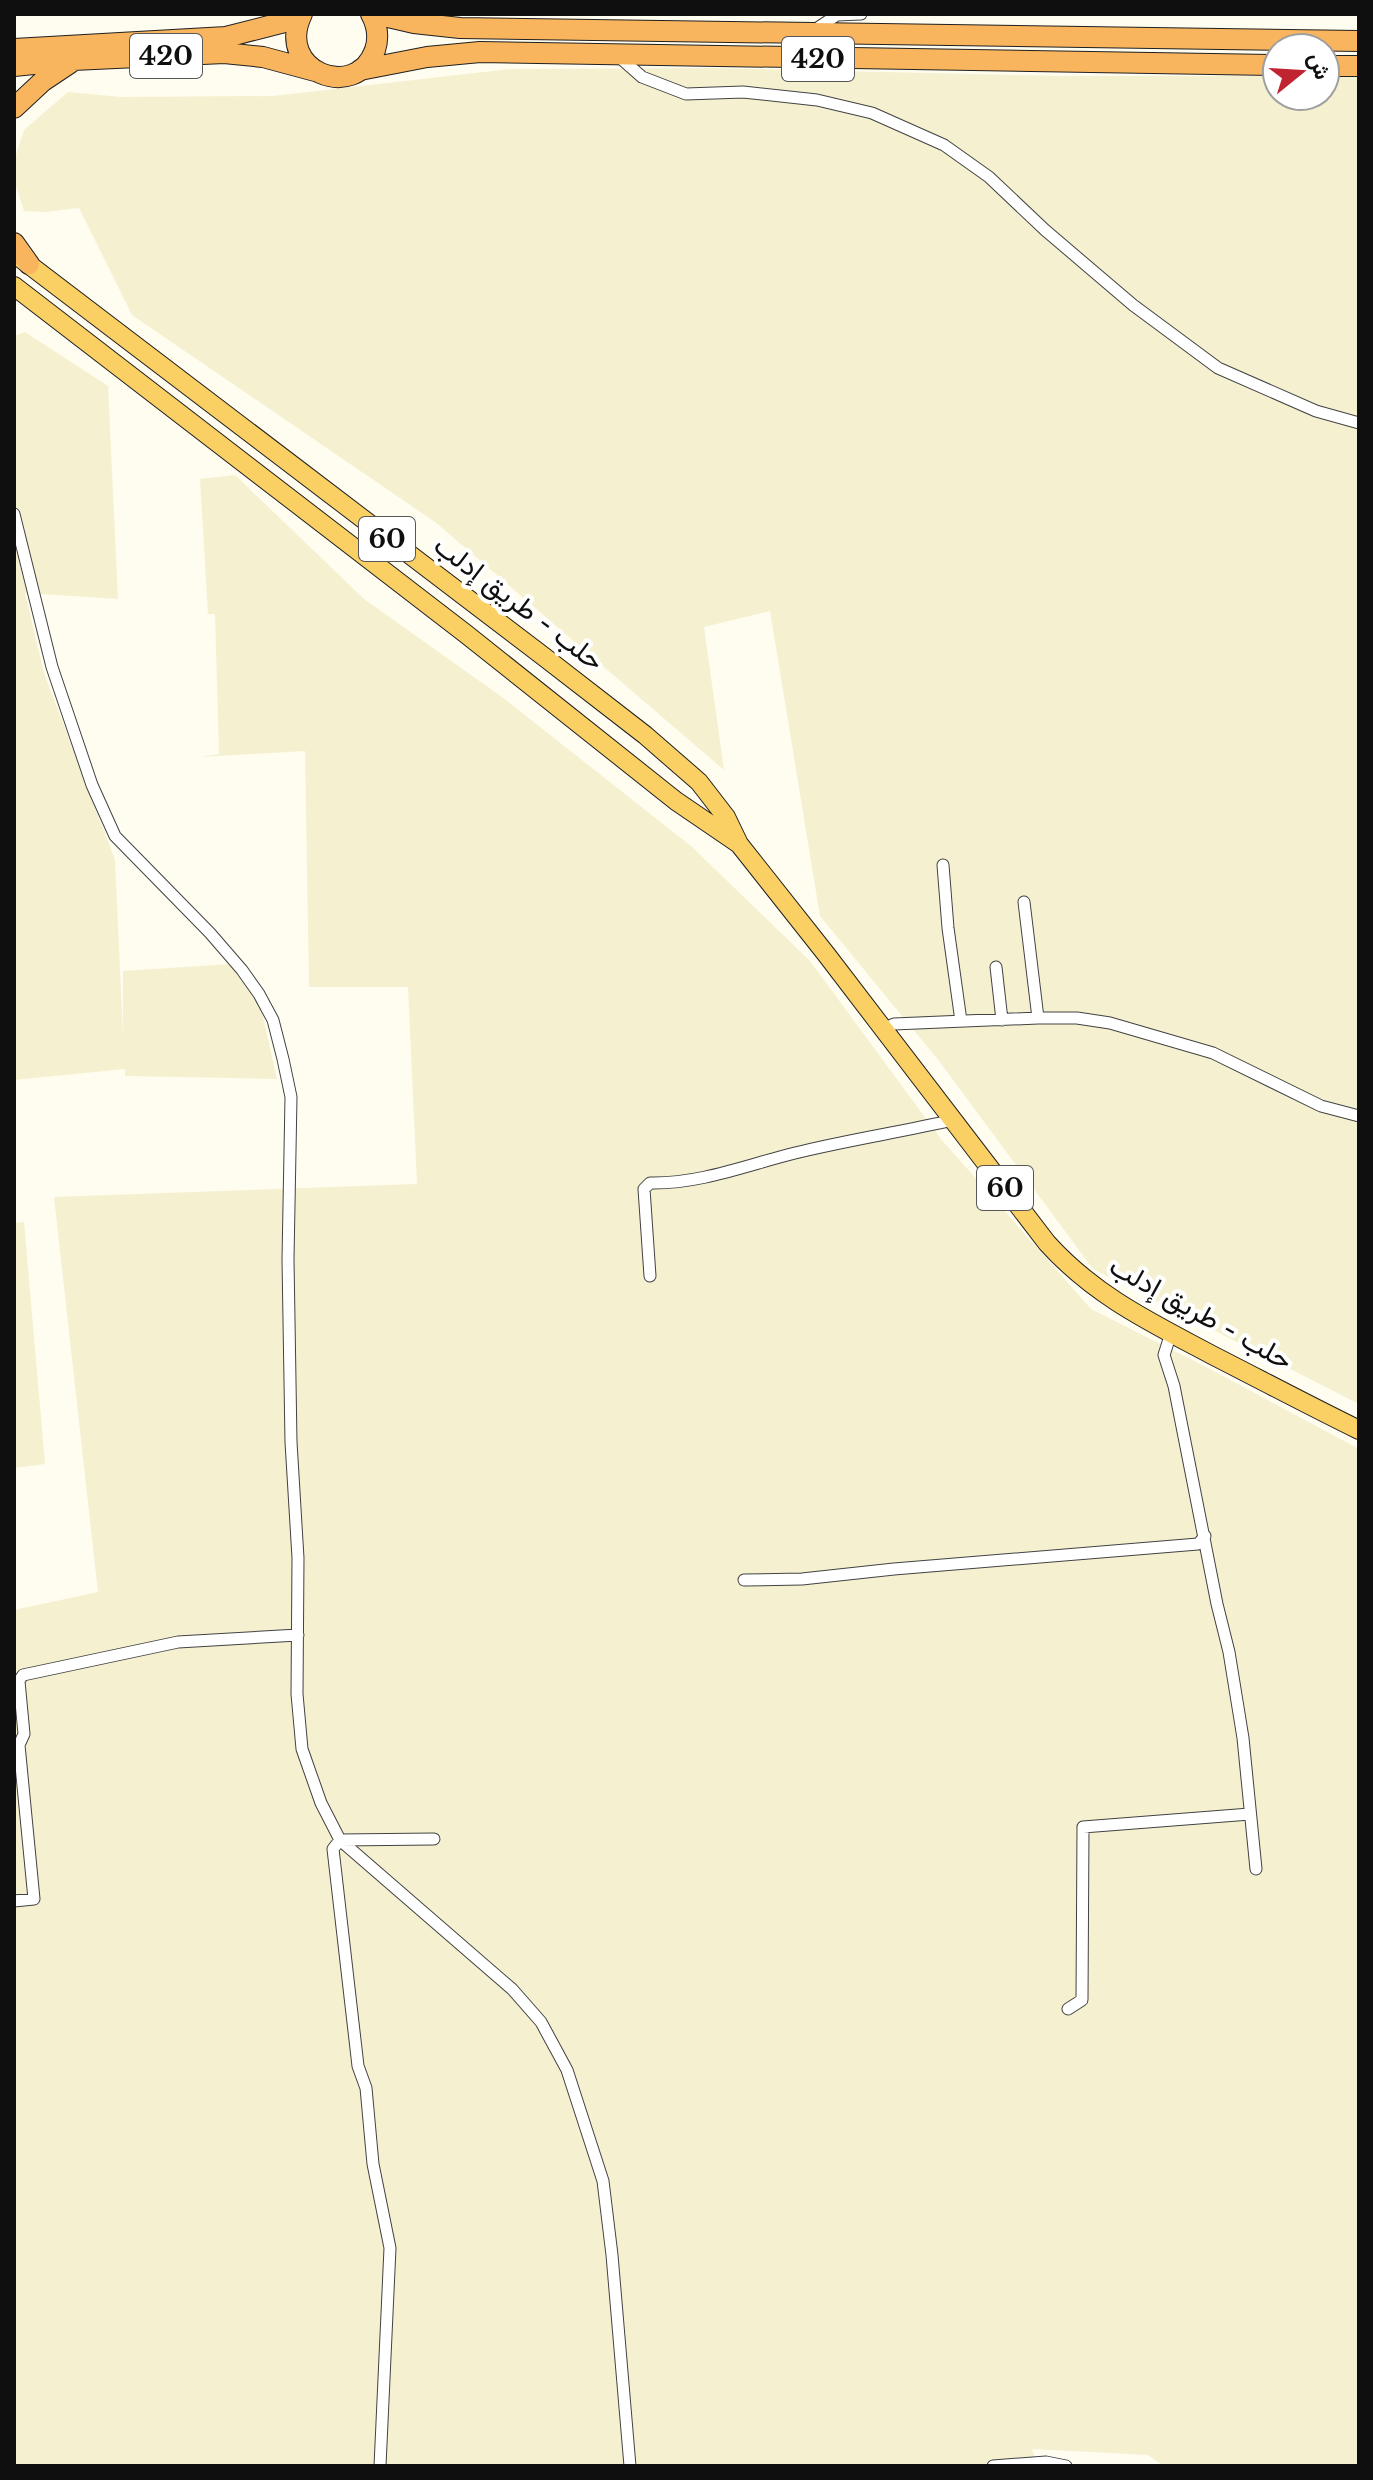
<svg xmlns="http://www.w3.org/2000/svg" width="1373" height="2480" viewBox="0 0 1373 2480" font-family="'Libre Baskerville',Vazirmatn,serif">
<rect width="100%" height="100%" fill="#fffcf0"/>
<path fill="#f5f1d0" d="M713,68L1060,76H1277V96H1325V76H1359V1404L1093,1269L939,1061L820,916L770,611L704,627L724,770L435,522L132,315L79,208L45,212L24,211L14,180V161L24,130L68,92L121,97L273,96L511,69Z
M25,332L108,386L118,599L25,593L44,673L115,860L123,1035V971L230,964L260,1004L277,1079L125,1076V1069L14,1080V336Z
M235,475L364,599L502,697L691,846L810,961L941,1139L1091,1309L1208,1368L1359,1449V2466H1164L1148,2455L1032,2449L1038,2466H14V1610L98,1592L54,1197L417,1184L408,987H309L305,751L200,757L219,754L215,614H208L200,479Z
M24,1222L45,1464L14,1468V1223Z"/>
<g fill="none" stroke-linecap="round" stroke-linejoin="round">
<defs>
<path id="minor" d="M813,31L837,15L861,14
M617,55L642,77L686,94L743,92L817,100L872,113L944,145L989,177L1045,230L1133,305L1218,368L1316,411L1359,423
M14,514L52,667L92,785L115,836L210,933L242,970L259,994L273,1020L283,1059L291,1097L288,1259L291,1442L298,1558L297,1694L302,1749L321,1803L340,1840L512,1989L541,2022L567,2070L603,2181L612,2255L630,2466
M943,865L948,928L961,1021
M1024,902L1038,1018
M996,967L1002,1020
M883,1029L894,1024L1038,1018H1077L1110,1023L1213,1053L1321,1106L1359,1116
M650,1276L644,1189L650,1183C700,1184 747,1165 795,1153C847,1140 901,1132 953,1120
M1171,1333L1164,1355L1174,1386L1217,1604L1229,1652L1243,1738L1256,1869
M744,1580L802,1579L894,1569L1198,1544L1205,1536
M14,1901L34,1899L19,1745L24,1734L19,1681L23,1675L178,1642L298,1635
M1068,2009L1082,2000L1083,1827L1250,1814
M380,2466L390,2248L373,2164L366,2088L358,2066L333,1849L340,1840L434,1839
M993,2466L1046,2462L1066,2466"/>
<path id="primary" d="M19,257L543,656L645,735L699,782L726,817L739,844L826,954L1047,1243C1095,1296 1150,1322 1212,1355C1261,1380 1310,1406 1359,1430
M14,286L466,634L676,801L739,844"/>
<path id="trunk" d="M302,14C274,71 356,103 375,50C379,38 377,25 371,14
M375,14L414,23L460,28L1359,41
M14,49L226,37L300,18
M14,66L73,60L224,53L263,57L315,71
M1325,66H1359
M360,70L427,57L480,52L1277,65
M14,108L43,81L70,63
M14,243L29,264"/>
</defs>
<use href="#minor" stroke="#424242" stroke-width="13"/>
<use href="#primary" stroke="#202020" stroke-width="20"/>
<use href="#trunk" stroke="#202020" stroke-width="22"/>
<use href="#minor" stroke="#fff" stroke-width="11"/>
<use href="#primary" stroke="#fad065" stroke-width="18"/>
<use href="#trunk" stroke="#f8b55e" stroke-width="20"/>
</g>
<g text-anchor="middle" dominant-baseline="central" stroke-width="8" stroke-linejoin="round" paint-order="stroke">
<g fill="#fff" stroke="#575757" stroke-width="2">
<rect x="130" y="34" width="72" height="44" rx="6"/>
<rect x="782" y="37" width="72" height="44" rx="6"/>
<rect x="359" y="517" width="56" height="44" rx="6"/>
<rect x="977" y="1166" width="56" height="44" rx="6"/>
</g>
<g font-size="26" font-weight="bold" fill="#0f0f0f">
<text x="166" y="56">420</text>
<text x="818" y="59">420</text>
<text x="387" y="539">60</text>
<text x="1005" y="1188">60</text>
</g>
<g font-size="28" fill="#0f0f0f" stroke="#fff">
<text transform="translate(519 603) rotate(37)">حلب - طريق إدلب</text>
<text transform="translate(1201 1313) rotate(29)">حلب - طريق إدلب</text>
</g>
</g>
<rect width="1373" height="2480" fill="none" stroke="#0f0f0f" stroke-width="32"/>
<g transform="translate(1301 72) rotate(72)"><circle r="38" fill="#ffffff" stroke="#9f9f9f" stroke-width="2"/>
<path d="M0-6L14 30L0 20L-14 30Z" fill="#c12431"/>
<text y="-12" font-size="22" font-weight="bold" text-anchor="middle" fill="#0f0f0f">ش</text>
</g>
</svg>
